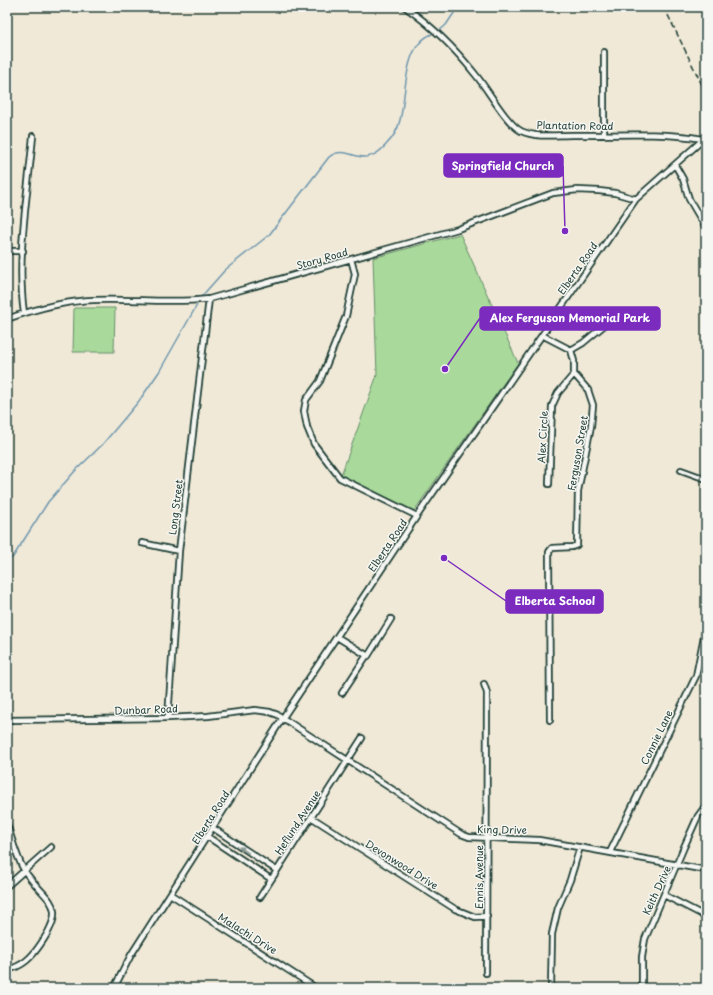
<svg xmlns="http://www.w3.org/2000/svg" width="713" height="995" viewBox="0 0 713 995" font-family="'Playpen Sans',sans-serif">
<rect width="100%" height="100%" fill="#f0e9d7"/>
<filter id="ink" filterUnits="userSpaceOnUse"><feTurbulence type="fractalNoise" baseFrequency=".025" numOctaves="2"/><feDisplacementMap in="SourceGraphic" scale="8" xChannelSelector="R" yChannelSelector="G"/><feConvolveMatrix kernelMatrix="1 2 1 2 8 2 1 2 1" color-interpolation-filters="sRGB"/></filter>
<g filter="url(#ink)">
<path fill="#a9da9b" stroke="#648c68" d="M460,234L518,363L414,511L341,475L377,375L373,258Z
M74,308H115L114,352H73Z"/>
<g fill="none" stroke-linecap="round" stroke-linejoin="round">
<path stroke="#6e96ae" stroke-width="1.5" d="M439,31L446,25L458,7
M201,297L225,270L269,235L329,157C349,142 361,172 385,146C392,139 398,130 400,120C407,95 402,46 432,34
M7,561L13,557L48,502L75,471L102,445L139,401L159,372L197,305"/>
<defs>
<path id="minor" d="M405,7C431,25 456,50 475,74C487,88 506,123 521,131C536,138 557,135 572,135C616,135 660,132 703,139
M604,52V135
M675,165L683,179L689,199L706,228
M7,251H23
M351,259L355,274L346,316L320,381L306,400L304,411L307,427L314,444L340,478L417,516
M24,313C16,258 28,192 33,136
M7,319C35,309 63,301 93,300C132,298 170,304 209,299L458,229L553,193L577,190L599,191L615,193L636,199
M542,335L571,350L574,361V374L588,390L593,405L591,426L578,491L577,545L572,547L552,548L549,552L550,720
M571,350L583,343L607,323
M681,470L706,479
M549,484L552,406L558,393L574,374
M142,543L179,551
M337,637L368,656L391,619
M484,684L487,693L486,973
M342,693L367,655
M168,718L179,551L209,299
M7,720L168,718L208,716L255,710L270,712L278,715L461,834L469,837L539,840L706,870
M311,817L455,909L475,917L487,916
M7,824C12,839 16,856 24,870C46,903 70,902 40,945C31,958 23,966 7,970
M213,828L276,870
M208,837L271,879
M610,852L696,676L706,626
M7,886L51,847
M170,894L316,988
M664,895L701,914L706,919
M260,897L362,738
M114,988L131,955L282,719L417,516L636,199L706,137
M551,988L552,934L558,908L570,880L580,847
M642,988V957L645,939L684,847L698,816L706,805"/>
</defs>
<use href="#minor" stroke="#1f3d34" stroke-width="8"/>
<use href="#minor" stroke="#f6f6f2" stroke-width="4.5"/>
<path stroke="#1f3d34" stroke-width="1.5" stroke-dasharray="6 3" stroke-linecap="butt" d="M664,7L706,93"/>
</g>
<defs><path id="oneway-solid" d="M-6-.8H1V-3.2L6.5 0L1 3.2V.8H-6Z"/></defs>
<use fill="#8a9a93" href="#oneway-solid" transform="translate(244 850) rotate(-145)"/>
</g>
<g text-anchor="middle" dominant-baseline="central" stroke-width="3" stroke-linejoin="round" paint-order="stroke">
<g font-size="10" fill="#1f3d34" stroke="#f6f6f2">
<text transform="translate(575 125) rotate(1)">Plantation Road</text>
<text transform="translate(322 258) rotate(-16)">Story Road</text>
<text transform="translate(577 268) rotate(-55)">Elberta Road</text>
<text transform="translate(542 437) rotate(-87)">Alex Circle</text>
<text transform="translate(577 453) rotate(-80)">Ferguson Street</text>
<text transform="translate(175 507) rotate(-83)">Long Street</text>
<text transform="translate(387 545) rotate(-56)">Elberta Road</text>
<text transform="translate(146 709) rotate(-2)">Dunbar Road</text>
<text transform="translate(656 737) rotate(-64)">Connie Lane</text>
<text transform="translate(210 817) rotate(-58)">Elberta Road</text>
<text transform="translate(297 822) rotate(-57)">Heflund Avenue</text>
<text transform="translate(502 829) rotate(1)">King Drive</text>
<text transform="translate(402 864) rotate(32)">Devonwood Drive</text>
<text transform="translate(478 877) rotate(-90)">Ennis Avenue</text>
<text transform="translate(656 890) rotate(-65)">Keith Drive</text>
<text transform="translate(248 933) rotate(32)">Malachi Drive</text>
</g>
</g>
<path fill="none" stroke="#7b2cbf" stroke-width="1.5" d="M565 231L563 166M445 369L480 318M444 558L506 601"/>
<g fill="#7b2cbf" stroke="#f6f6f2" stroke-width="1.5">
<circle cx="565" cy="231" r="4"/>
<circle cx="445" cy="369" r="4"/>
<circle cx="444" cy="558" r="4"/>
</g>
<g fill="#7b2cbf" stroke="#7b2cbf" stroke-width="1.5">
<rect x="444" y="154" width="119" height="23" rx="4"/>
<rect x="480" y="307" width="180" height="23" rx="4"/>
<rect x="506" y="590" width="97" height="23" rx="4"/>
</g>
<g font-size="11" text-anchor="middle" font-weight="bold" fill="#fff">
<text x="503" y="170">Springfield Church</text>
<text x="570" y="322">Alex Ferguson Memorial Park</text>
<text x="555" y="605">Elberta School</text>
</g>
<rect width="713" height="995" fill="none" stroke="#f6f6f2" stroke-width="24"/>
<rect x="12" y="12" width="689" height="971" fill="none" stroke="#1f3d34" stroke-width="1.5" filter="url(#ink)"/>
</svg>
